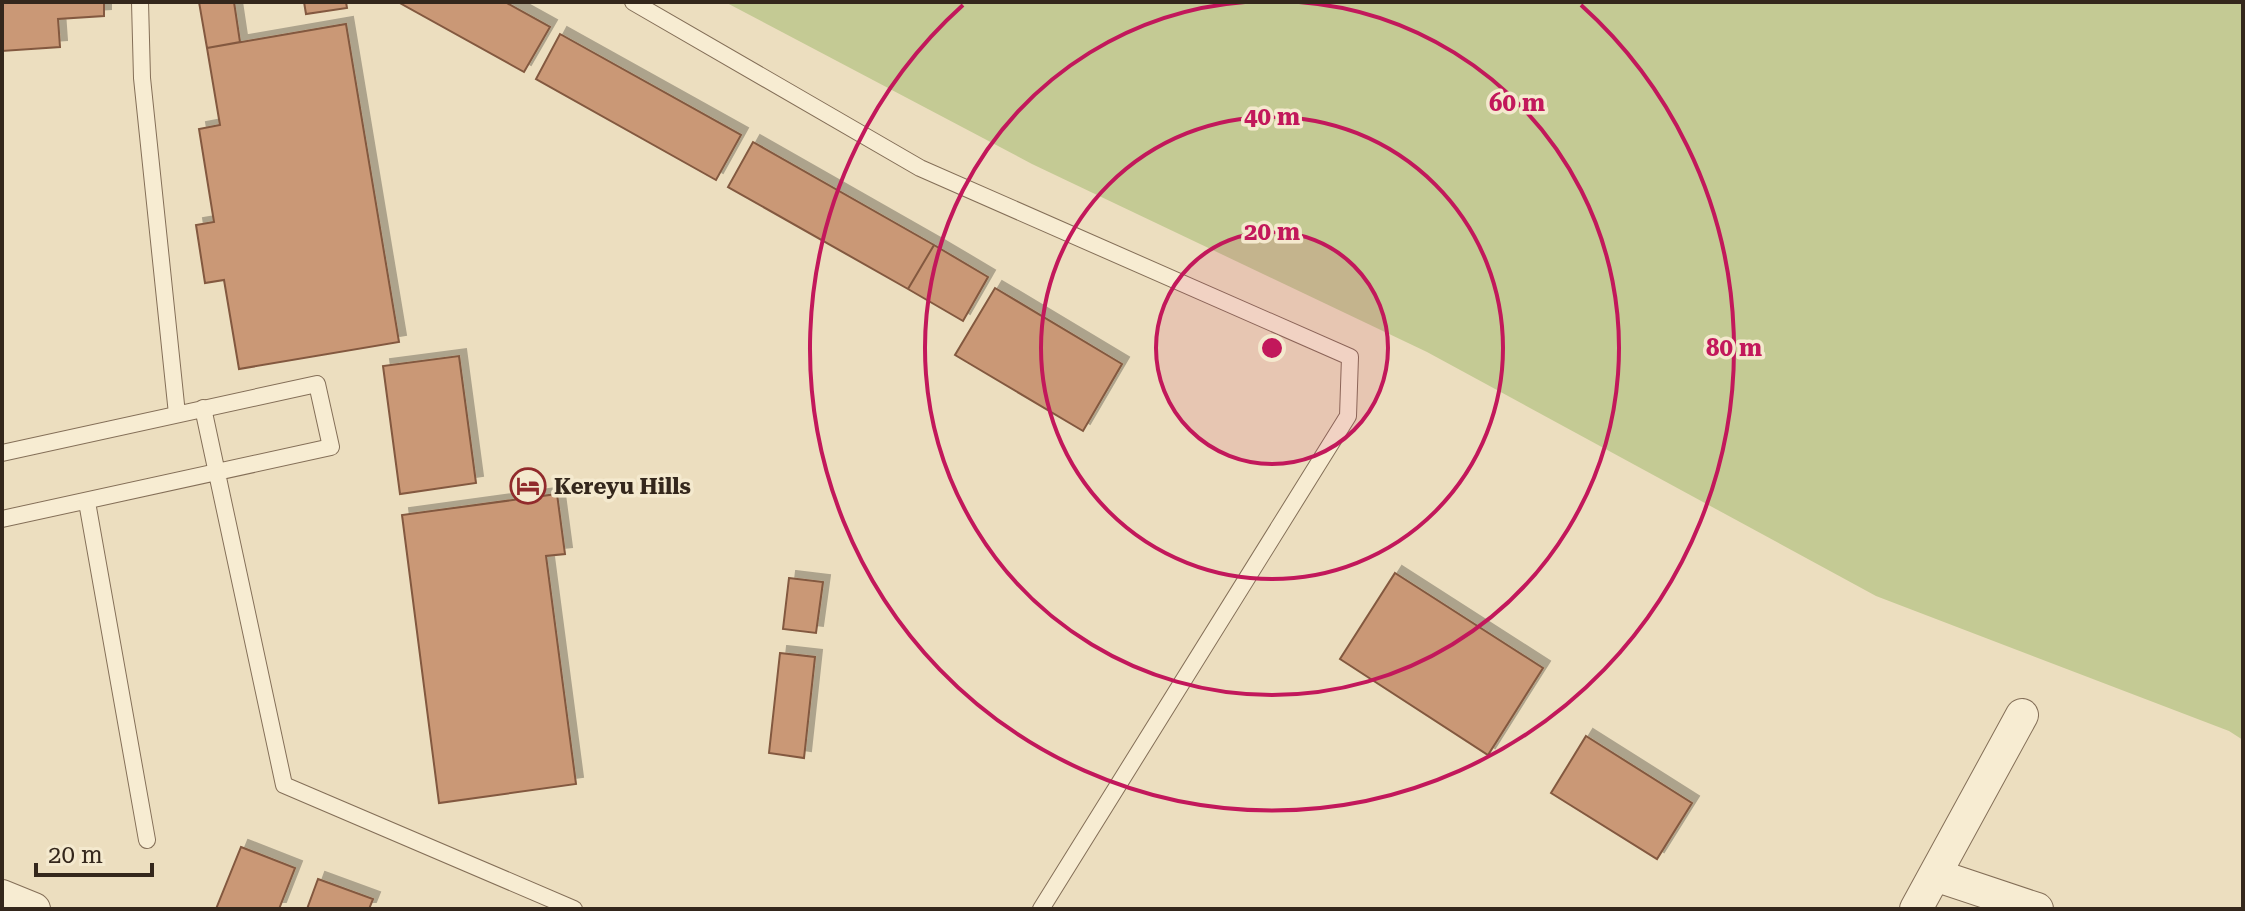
<svg xmlns="http://www.w3.org/2000/svg" width="2245" height="911" viewBox="0 0 2245 911" font-family="'Roboto Serif',serif">
<defs>
<filter id="shadow"><feDropShadow dx="7" dy="-7" stdDeviation="0" flood-color="#0004"/></filter>
</defs>
<rect width="100%" height="100%" fill="#ecdebf"/>
<path fill="#c4ca94" d="M725,2H2243V740L2229,731L1876,596L1427,352L1032,164Z"/>
<path fill="#ca9876" stroke="#83593f" stroke-width="2" filter="url(#shadow)" d="M2,2H104V16L58,19L60,47L2,51Z
M199,2H234L240,42L207,48Z
M304,2H346L347,8L306,14Z
M398,2H505L550,27L524,72Z
M346,24L399,342L239,369L224,280L205,283L196,225L214,222L199,129L220,125L207,48Z
M560,34L741,135L716,180L536,79Z
M753,142L934,245L908,289L728,187Z
M934,245L988,277L963,321L908,289Z
M995,288L1122,364L1083,431L955,355Z
M459,356L476,483L400,494L383,366Z
M557,494L565,554L546,556L576,784L439,803L402,515Z
M1395,573L1543,668L1488,755L1340,659Z
M789,578L823,582L816,633L783,629Z
M780,653L815,657L804,758L769,753Z
M1586,736L1692,803L1657,859L1551,793Z
M241,847L295,868L279,909H216Z
M318,879L373,899L369,909H307Z"/>
<g fill="none" stroke-linecap="round" stroke-linejoin="round">
<defs>
<path id="service" d="M140,2L142,78L177,414
M633,2L920,168L1350,357L1348,416L1041,909
M203,408L284,785L574,909
M2,453L317,384L331,447L2,519
M87,502L147,840"/>
<path id="minor" d="M1935,875L2037,909
M2,896L34,909
M1916,909L2022,715"/>
</defs>
<use href="#service" stroke="#846f58" stroke-width="18"/>
<use href="#minor" stroke="#846f58" stroke-width="34"/>
<use href="#service" stroke="#f7ecd2" stroke-width="16"/>
<use href="#minor" stroke="#f7ecd2" stroke-width="32"/>
</g>
<circle cx="1272" cy="348" r="116" fill="#c2185b" fill-opacity=".12"/>
<g fill="none" stroke="#c2185b" stroke-width="4">
<circle cx="1272" cy="348" r="116"/>
<circle cx="1272" cy="348" r="231"/>
<path d="M1299 2A347 347 0 1 1 1245 2"/>
<path d="M1581 5A462 462 0 1 1 963 5"/>
</g>
<defs>
<symbol id="hotel-ring" viewBox="-11 -11 22 22"><circle r="9.5" fill="#f4e9ce" stroke="#912a2c" stroke-width="1.5"/><path d="M-6-4.5h1.5V1H6V5H4.5V3h-9V5H-6ZM-4 0a1.8 1.8 0 1 1 3.6 0ZM.5 0V-2.5h3Q6-2.5 6 0Z" fill="#912a2c"/></symbol>
</defs>
<g fill-rule="evenodd">
<use href="#hotel-ring" x="508" y="466" width="40" height="40"/>
</g>
<g text-anchor="middle" dominant-baseline="central" stroke-width="7" stroke-linejoin="round" paint-order="stroke">
<g font-size="22" font-weight="bold" fill="#34271c" stroke="#f4e9ce" text-anchor="start">
<text x="554" y="486">Kereyu Hills</text>
</g>
</g>
<circle cx="1272" cy="348" r="12" fill="#c2185b" stroke="#f4e9ce" stroke-width="4"/>
<g font-size="24" text-anchor="middle" font-weight="bold" fill="#c2185b" stroke="#f4e9ce" stroke-width="7" stroke-linejoin="round" paint-order="stroke">
<text x="1517" y="111">60 m</text>
<text x="1272" y="125">40 m</text>
<text x="1272" y="240">20 m</text>
<text x="1734" y="356">80 m</text>
</g>
<rect width="2245" height="911" fill="none" stroke="#34271c" stroke-width="8"/>
<path d="M36 863v12h116v-12" fill="none" stroke="#34271c" stroke-width="4"/>
<text x="48" y="863" font-size="24" fill="#34271c" stroke="#f4e9ce" stroke-width="6" paint-order="stroke">20 m</text>
</svg>
